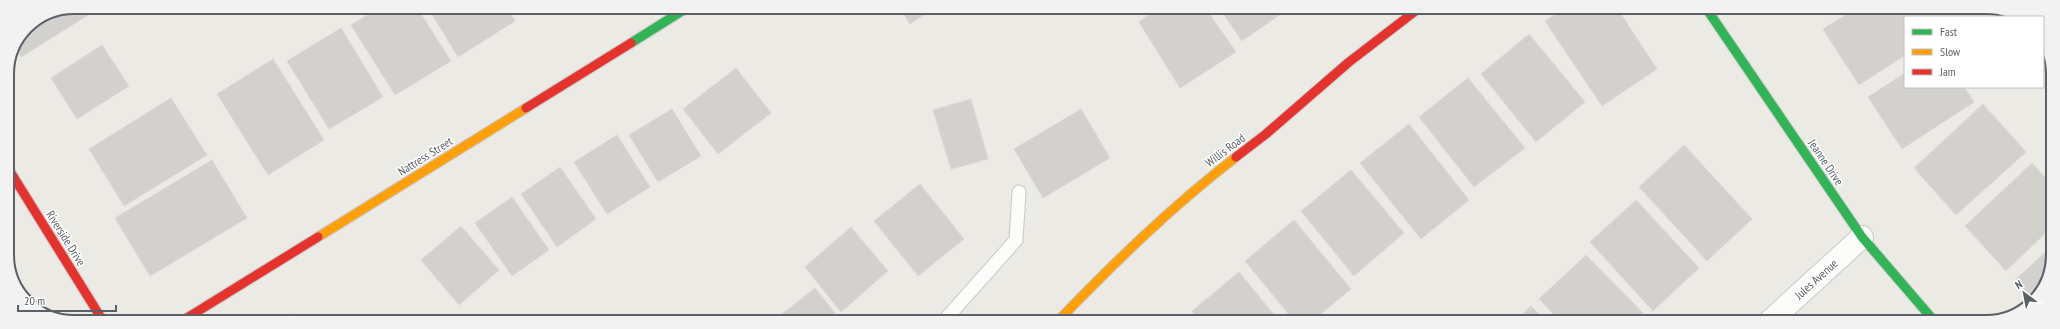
<svg xmlns="http://www.w3.org/2000/svg" width="2060" height="329" viewBox="0 0 2060 329" font-family="'PT Sans Narrow',sans-serif">
<rect width="100%" height="100%" fill="#eceae5"/>
<path fill="#d2d1ce" stroke="#dcd9d4" d="M1617,8L1657,69L1602,106L1545,21L1564,9Z
M1857,8H1898L1905,19V55L1859,85L1823,29Z
M1156,9H1206L1236,52L1180,88L1139,22Z
M1220,9H1288L1242,41Z
M901,10H931L910,24Z
M374,11H419L451,61L395,95L351,25Z
M430,11H509L515,21L458,57Z
M49,12H93L21,57L14,46L27,27Z
M341,28L383,97L329,129L287,61Z
M1529,34L1585,102L1536,142L1481,74Z
M102,45L129,86L77,119L51,78Z
M273,59L324,140L268,175L217,94Z
M736,68L771,113L718,154L683,109Z
M1905,73V87H1964L1974,102L1902,149L1868,97Z
M1468,78L1525,148L1474,187L1419,117Z
M171,98L207,155L124,206L89,149Z
M971,99L988,159L951,169L933,110Z
M1983,104L2026,152L1956,215L1914,168Z
M672,109L701,156L658,182L629,135Z
M1081,109L1110,158L1043,198L1014,149Z
M1409,124L1469,200L1421,239L1360,163Z
M617,135L650,187L607,214L574,162Z
M1684,145L1752,219L1707,261L1639,187Z
M212,160L247,218L150,276L115,218Z
M2032,163L2052,185V227L2006,271L1965,226Z
M560,167L596,219L557,247L521,194Z
M1351,170L1404,233L1354,276L1301,211Z
M920,184L964,239L918,276L874,221Z
M512,197L549,250L512,276L475,223Z
M1636,200L1699,268L1653,311L1590,242Z
M1294,220L1351,289L1311,322H1295L1245,261Z
M461,226L499,270L459,305L421,260Z
M851,227L888,271L841,312L805,267Z
M2052,246V263L2032,301L2014,281Z
M1586,255L1646,316L1640,322H1561L1539,299Z
M1239,272L1280,322H1201L1192,311Z
M815,288L842,322H772Z
M1531,306L1547,322H1515Z
M291,313L297,322H277Z"/>
<g fill="none" stroke-linecap="round" stroke-linejoin="round">
<defs>
<path id="lane" d="M943,322L1016,240L1019,192"/>
<path id="street" d="M1769,322L1862,237"/>
<path id="fast" d="M1706,8L1862,237L1935,322
M631,43L682,11"/>
<path id="slow" d="M318,237L526,108
M1057,322C1113,264 1171,207 1236,157"/>
<path id="jam" d="M526,108L631,43
M1236,157L1266,134L1349,62L1418,9
M8,168L103,321
M182,321L318,237"/>
</defs>
<use href="#lane" stroke="#c8c8c8" stroke-width="15"/>
<use href="#street" stroke="#c8c8c8" stroke-width="24"/>
<use href="#fast" stroke="#c8c8c8" stroke-width="11"/>
<use href="#slow" stroke="#c8c8c8" stroke-width="11"/>
<use href="#jam" stroke="#c8c8c8" stroke-width="11"/>
<use href="#lane" stroke="#fcfcfb" stroke-width="13"/>
<use href="#street" stroke="#fcfcfb" stroke-width="22"/>
<use href="#fast" stroke="#30b455" stroke-width="9"/>
<use href="#slow" stroke="#ff9f0a" stroke-width="9"/>
<use href="#jam" stroke="#e5322d" stroke-width="9"/>
</g>
<g text-anchor="middle" dominant-baseline="central" stroke-width="3" stroke-linejoin="round" paint-order="stroke">
<g font-size="12" fill="#5a6065" stroke="#fff">
<text transform="translate(1225 150) rotate(-37)">Willis Road</text>
<text transform="translate(425 156) rotate(-32)">Nattress Street</text>
<text transform="translate(1826 162) rotate(56)">Jeanne Drive</text>
<text transform="translate(66 238) rotate(58)">Riverside Drive</text>
<text transform="translate(1816 279) rotate(-42)">Jules Avenue</text>
</g>
</g>
<path d="M0 0H2060V329H0ZM74 14H1986A60 60 0 0 1 2046 74V255A60 60 0 0 1 1986 315H74A60 60 0 0 1 14 255V74A60 60 0 0 1 74 14Z" fill="#f2f2f3" fill-rule="evenodd"/>
<path fill="none" stroke="#5a6065" stroke-width="2" d="M74 14H1986A60 60 0 0 1 2046 74V255A60 60 0 0 1 1986 315H74A60 60 0 0 1 14 255V74A60 60 0 0 1 74 14Z"/>
<rect x="1904" y="16" width="140" height="72" fill="#ffffff" stroke="#bdbfc1"/>
<rect x="1912" y="29" width="20" height="6" fill="#30b455" stroke="#bdbfc1"/>
<text x="1940" y="36" font-size="12" fill="#5a6065">Fast</text>
<rect x="1912" y="49" width="20" height="6" fill="#ff9f0a" stroke="#bdbfc1"/>
<text x="1940" y="56" font-size="12" fill="#5a6065">Slow</text>
<rect x="1912" y="69" width="20" height="6" fill="#e5322d" stroke="#bdbfc1"/>
<text x="1940" y="76" font-size="12" fill="#5a6065">Jam</text>
<g transform="translate(2024 293) rotate(328)" stroke="#ffffff" stroke-width="3" paint-order="stroke">
<path d="M0-3L7 15L0 10L-7 15Z" fill="#5a6065"/>
<text y="-6" font-size="11" font-weight="bold" text-anchor="middle" fill="#5a6065">N</text>
</g>
<path d="M18 305v6h98v-6" fill="none" stroke="#5a6065" stroke-width="2"/>
<text x="24" y="305" font-size="12" fill="#5a6065" stroke="#ffffff" stroke-width="3" paint-order="stroke">20 m</text>
</svg>
